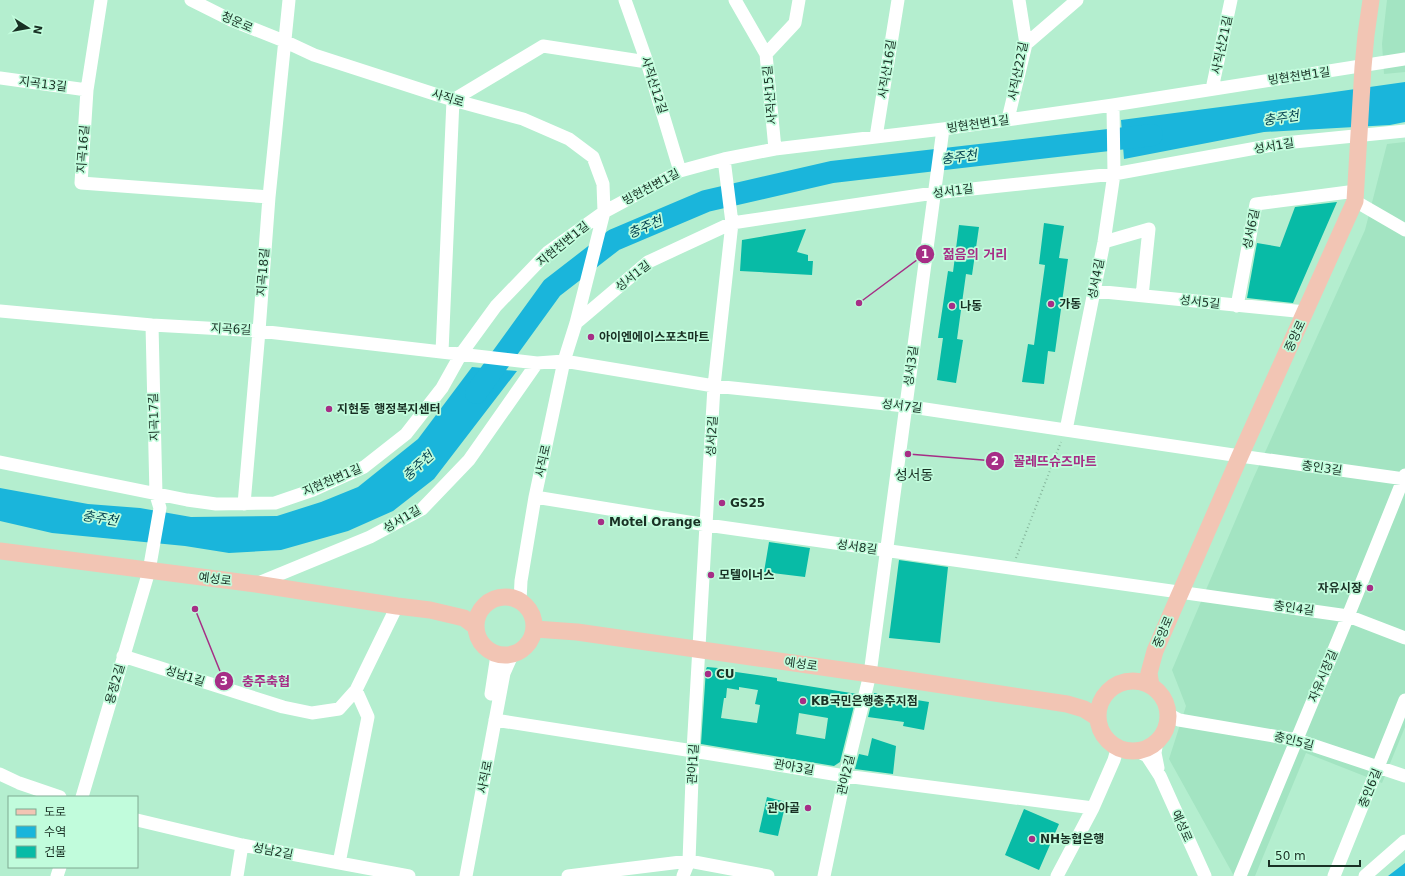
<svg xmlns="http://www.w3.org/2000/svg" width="1405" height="876" viewBox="0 0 1405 876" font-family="'DejaVu Sans','Noto Sans KR',sans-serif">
<rect width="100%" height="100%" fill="#b4eecf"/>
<path fill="#a3e4c2" d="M1387,0H1405V72L1384,74L1382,44Z
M1405,142V727L1382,783L1306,753L1255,876H1234L1169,759L1186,706L1172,670L1253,479L1365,230L1387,144Z"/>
<path fill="#1ab5db" d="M1405,82V122L1390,125L1264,132L1124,159L1121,120L1313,95Z
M472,367L517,371L434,479L393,511L348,531L281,550L229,553L185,546L52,533L0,521V488L88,504L140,508L191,517L277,516L321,502L358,487L418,439Z
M1405,863V876H1388Z"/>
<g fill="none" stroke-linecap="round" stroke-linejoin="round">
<path stroke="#1ab5db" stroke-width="22" d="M476,393L552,288L614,240L706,201L832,172L1152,135"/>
</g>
<path fill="#08bba6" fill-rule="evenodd" d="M1337,202L1293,303L1247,298L1257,243L1280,247L1295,207Z
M1044,223L1064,226L1059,258L1068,259L1055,352L1048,351L1044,384L1022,382L1028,344L1034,345L1045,265L1039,264Z
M959,225L979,227L972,275L966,274L957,339L963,340L956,383L937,380L943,338H938L948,271L953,272Z
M806,229L797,252L808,255V261H813L812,275L740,271L742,240Z
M769,542L810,548L805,577L764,572Z
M899,560L948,567L940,643L889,638Z
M707,667L729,669V671L777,678V681L857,694L840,762L834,766L701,744L706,669ZM739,687L758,690L755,704L760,705L757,723L721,718L724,698H726L727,688L739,690ZM799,713L828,718L825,739L796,734Z
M874,693L929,702L924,730L903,726L904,722L868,717Z
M872,738L896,746L893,774L855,769L859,754L868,756Z
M767,797L786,802L778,836L759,832Z
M1024,809L1059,824L1039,870L1005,855Z"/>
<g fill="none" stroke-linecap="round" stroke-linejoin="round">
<path stroke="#85b59b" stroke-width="2" stroke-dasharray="1 3" stroke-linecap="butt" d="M1016,558L1061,442"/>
<path stroke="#fff" stroke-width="13" d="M101,0L87,90L81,183L269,197
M191,0L231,20L284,41L314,55L453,100L523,119L569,139L593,157L603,184L604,212L576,323L564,361L535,497L521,581L520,601
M625,0L647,62L680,171
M735,0L766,54L775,149
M1026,44L1077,0
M766,54L795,23L799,0
M0,78L87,90
M1212,89L1231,0
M1008,119L1026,44L1019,0
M876,137L898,0
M1355,201L1405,230
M1104,242L1149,229L1142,296
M1094,291L1306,312
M1237,306L1256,204L1356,191
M0,311L152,325L259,331L537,363L564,361L714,386L905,406L1240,456L1405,479
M576,323L648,262L732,223L934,193L1114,174L1284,143L1405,131
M442,352L453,100L543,46L647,62
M1066,430L1104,242L1114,174L1113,105
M0,462L187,500L216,504L275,503L313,490L364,467L406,434L442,388L461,354L496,306L548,252L604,212L680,171L724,159L775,149L943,129L1113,105L1405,59
M535,497L707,525L1348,616L1405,638
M244,504L259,331L269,197L289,0
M256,584L370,537L422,509L469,460L537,363
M123,656L283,707L312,713L339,709L356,690L397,606
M491,694L497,655
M1168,714L1179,720L1297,740L1405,776
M495,720L693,751L845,776L1093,808
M1157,741L1155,753L1158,768
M1137,751L1147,756L1160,776L1205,876
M0,774L19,783L60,797
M82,797L149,571L160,508L156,495L152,325
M137,820L242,845L409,876
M339,863L368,717L356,690
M57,876L60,867
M237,876L242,845
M466,876L504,673L512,655
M568,876L689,861L768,876
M683,876L689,861L693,751L714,386L732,223L724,159
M824,876L845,776L870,674L943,129
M1057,876L1093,808L1114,760L1116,753L1115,746
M1240,876L1348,616L1405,475
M1334,876L1405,700
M1365,876L1405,841"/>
<path stroke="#f2c5b4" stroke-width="17" d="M0,551L256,584L397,606L430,610L464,618L476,627
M476 626a29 29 0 1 1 58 0a29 29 0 1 1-58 0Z
M535,629L577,632L870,674L1067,704L1084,709L1098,718
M1098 716a35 35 0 1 1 70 0a35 35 0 1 1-70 0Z
M1151,686L1149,673L1155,651L1240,456L1355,201L1363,67L1366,35L1371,0"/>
</g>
<g fill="#a62e86" stroke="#c1fcdc" stroke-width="1.5">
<circle cx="1051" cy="304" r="4"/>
<circle cx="952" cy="306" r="4"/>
<circle cx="591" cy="337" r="4"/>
<circle cx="329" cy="409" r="4"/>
<circle cx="722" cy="503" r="4"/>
<circle cx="601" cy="522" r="4"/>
<circle cx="711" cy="575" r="4"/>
<circle cx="1370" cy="588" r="4"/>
<circle cx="708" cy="674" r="4"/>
<circle cx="803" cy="701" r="4"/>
<circle cx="808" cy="808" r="4"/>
<circle cx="1032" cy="839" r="4"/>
</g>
<g text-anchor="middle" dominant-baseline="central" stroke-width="3.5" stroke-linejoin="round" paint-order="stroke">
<g font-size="12" fill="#193024" stroke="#c1fcdc">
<text transform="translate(237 22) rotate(24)">청운로</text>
<text transform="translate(1222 45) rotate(-78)">사직산21길</text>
<text transform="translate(887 69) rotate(-81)">사직산16길</text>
<text transform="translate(1018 71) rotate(-79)">사직산22길</text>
<text transform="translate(1299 76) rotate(-8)">빙현천변1길</text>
<text transform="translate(43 84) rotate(7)">지곡13길</text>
<text transform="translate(654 85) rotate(72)">사직산12길</text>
<text transform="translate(770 95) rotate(-95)">사직산15길</text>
<text transform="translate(448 98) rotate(17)">사직로</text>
<text transform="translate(978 124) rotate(-8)">빙현천변1길</text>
<text transform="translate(1274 146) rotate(-9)">성서1길</text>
<text transform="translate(83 149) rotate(-86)">지곡16길</text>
<text transform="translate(651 187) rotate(-28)">빙현천변1길</text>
<text transform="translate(953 191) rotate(-7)">성서1길</text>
<text transform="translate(1251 229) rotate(-78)">성서6길</text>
<text transform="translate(563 244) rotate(-39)">지현천변1길</text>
<text transform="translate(263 272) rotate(-86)">지곡18길</text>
<text transform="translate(633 276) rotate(-38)">성서1길</text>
<text transform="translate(1096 279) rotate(-79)">성서4길</text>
<text transform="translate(1200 302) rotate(6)">성서5길</text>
<text transform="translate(231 329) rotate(3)">지곡6길</text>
<text transform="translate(1295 336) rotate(-65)">중앙로</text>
<text transform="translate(911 366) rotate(-82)">성서3길</text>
<text transform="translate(902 406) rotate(7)">성서7길</text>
<text transform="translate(154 417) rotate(-92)">지곡17길</text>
<text transform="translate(712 436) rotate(-87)">성서2길</text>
<text transform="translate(543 461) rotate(-78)">사직로</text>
<text transform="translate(1322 468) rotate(8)">충인3길</text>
<text transform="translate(332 480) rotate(-23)">지현천변1길</text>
<text transform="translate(402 519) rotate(-30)">성서1길</text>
<text transform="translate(857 547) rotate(8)">성서8길</text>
<text transform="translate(215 579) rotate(7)">예성로</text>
<text transform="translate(1294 608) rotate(8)">충인4길</text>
<text transform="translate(1163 632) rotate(-67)">중앙로</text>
<text transform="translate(801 664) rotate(8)">예성로</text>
<text transform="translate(185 676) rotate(18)">성남1길</text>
<text transform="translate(1323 676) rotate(-67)">자유시장길</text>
<text transform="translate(115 684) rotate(-74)">용정2길</text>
<text transform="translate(1294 741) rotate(14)">충인5길</text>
<text transform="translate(693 764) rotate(-87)">관아1길</text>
<text transform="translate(794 767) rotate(10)">관아3길</text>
<text transform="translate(846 775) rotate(-77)">관아2길</text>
<text transform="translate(485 777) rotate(-79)">사직로</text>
<text transform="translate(1370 788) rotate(-68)">충인6길</text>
<text transform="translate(1182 826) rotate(66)">예성로</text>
<text transform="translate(273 851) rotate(11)">성남2길</text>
</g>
<g font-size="12" font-weight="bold" fill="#193024" stroke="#c1fcdc" text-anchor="start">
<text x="1059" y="304">가동</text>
<text x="960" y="306">나동</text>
<text x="599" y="337">아이엔에이스포츠마트</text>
<text x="337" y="409">지현동 행정복지센터</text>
<text x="730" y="503">GS25</text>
<text x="609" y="522">Motel Orange</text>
<text x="719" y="575">모텔이너스</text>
<text x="1362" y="588" text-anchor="end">자유시장</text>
<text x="716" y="674">CU</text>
<text x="811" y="701">KB국민은행충주지점</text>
<text x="800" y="808" text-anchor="end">관아골</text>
<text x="1040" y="839">NH농협은행</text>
</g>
<g font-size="13" font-style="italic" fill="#044252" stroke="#c1fcdc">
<text transform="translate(1281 118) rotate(-8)">충주천</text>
<text transform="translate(959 157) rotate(-7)">충주천</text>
<text transform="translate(645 227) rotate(-23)">충주천</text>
<text transform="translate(418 466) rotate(-42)">충주천</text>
<text transform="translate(100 518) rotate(9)">충주천</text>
</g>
<g font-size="14" fill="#193024" stroke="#c1fcdc">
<text x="914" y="475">성서동</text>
</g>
</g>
<path fill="none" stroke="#a62e86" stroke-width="1.5" d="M859 303L925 254M908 454L995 461M195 609L224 681"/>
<g fill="#a62e86" stroke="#c1fcdc" stroke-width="1.5">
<circle cx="859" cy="303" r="4"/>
<circle cx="908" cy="454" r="4"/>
<circle cx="195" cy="609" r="4"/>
<circle cx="925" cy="254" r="10"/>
<circle cx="995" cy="461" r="10"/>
<circle cx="224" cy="681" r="10"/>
</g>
<g font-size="12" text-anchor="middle" font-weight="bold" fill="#fff">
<text x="925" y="258">1</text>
<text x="995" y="465">2</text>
<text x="224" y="685">3</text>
</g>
<g font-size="13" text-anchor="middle" font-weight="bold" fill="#a62e86" stroke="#c1fcdc" stroke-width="3.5" stroke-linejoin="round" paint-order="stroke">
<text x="975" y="259">젊음의 거리</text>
<text x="1055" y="466">꼴레뜨슈즈마트</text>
<text x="266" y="686">충주축협</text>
</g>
<rect x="8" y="796" width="130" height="72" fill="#c1fcdc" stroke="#7eaa92"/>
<rect x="16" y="809" width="20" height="6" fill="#f2c5b4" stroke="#7eaa92"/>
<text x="44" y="816" font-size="12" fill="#193024">도로</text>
<rect x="16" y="826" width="20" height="12" fill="#1ab5db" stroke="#7eaa92"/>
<text x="44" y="836" font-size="12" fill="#193024">수역</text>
<rect x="16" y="846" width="20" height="12" fill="#08bba6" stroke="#7eaa92"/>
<text x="44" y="856" font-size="12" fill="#193024">건물</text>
<g transform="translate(28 28) rotate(101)" stroke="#c1fcdc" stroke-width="3" paint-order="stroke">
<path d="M0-3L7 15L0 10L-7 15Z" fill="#193024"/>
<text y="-6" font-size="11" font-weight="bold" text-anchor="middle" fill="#193024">N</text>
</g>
<path d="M1269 860v6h91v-6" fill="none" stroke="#193024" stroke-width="2"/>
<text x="1275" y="860" font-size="12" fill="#193024" stroke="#c1fcdc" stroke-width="3" paint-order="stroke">50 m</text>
</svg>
